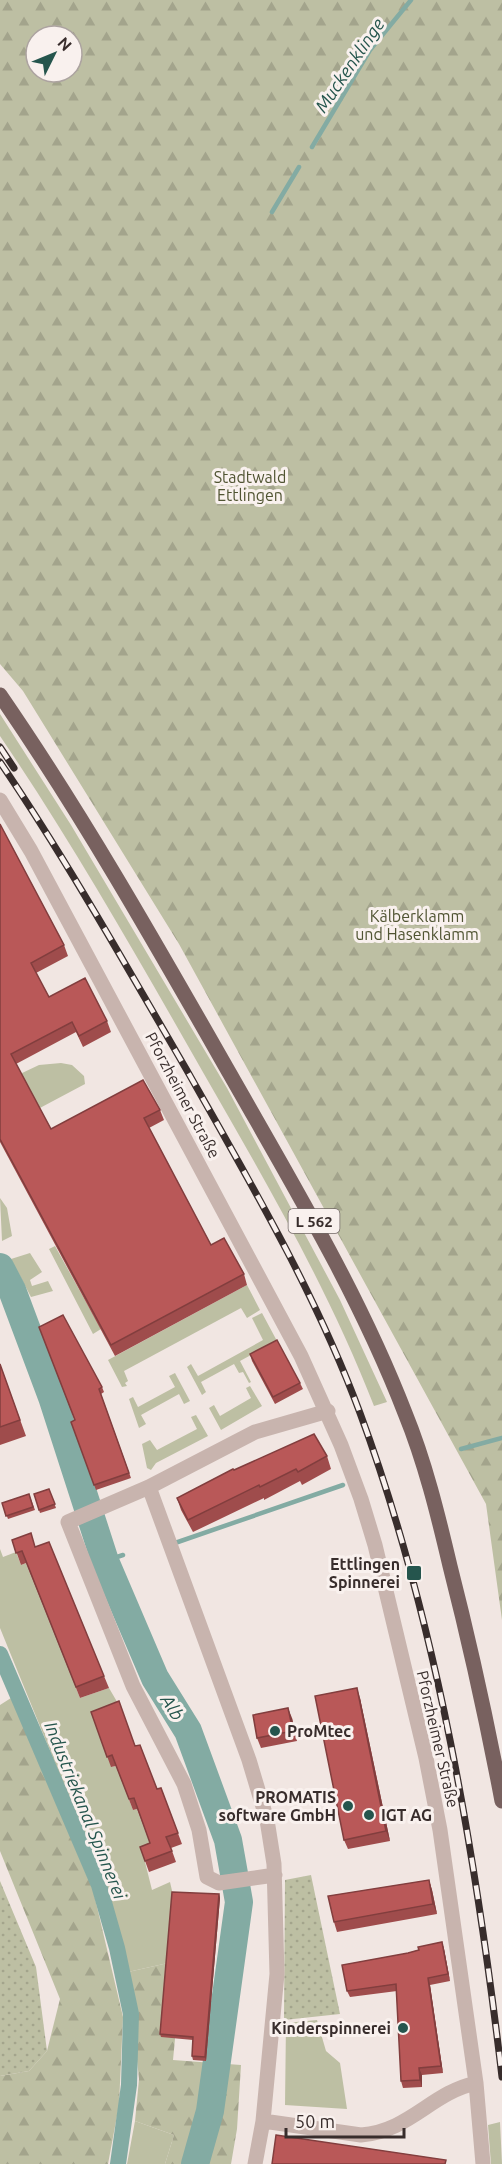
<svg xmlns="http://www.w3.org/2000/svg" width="502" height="2164" viewBox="0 0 502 2164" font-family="Ubuntu,sans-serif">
<defs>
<pattern id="forest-firs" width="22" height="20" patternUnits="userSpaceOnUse" patternTransform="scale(1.5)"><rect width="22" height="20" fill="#bdbfa3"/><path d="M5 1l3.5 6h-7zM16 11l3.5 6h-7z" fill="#a3a48c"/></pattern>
<pattern id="garden-dots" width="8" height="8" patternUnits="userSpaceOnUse" patternTransform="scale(1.5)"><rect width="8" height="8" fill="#bdbfa3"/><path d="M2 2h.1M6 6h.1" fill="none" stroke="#a3a48c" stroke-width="1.8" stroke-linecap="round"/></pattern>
</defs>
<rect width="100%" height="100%" fill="#f1e6e2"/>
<path fill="#bdbfa3" d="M0,714L71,825L227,1088L340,1300L387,1402L374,1406C329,1290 266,1182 204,1074C139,960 74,845 0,736Z
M61,1063L72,1065L84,1076L85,1084L38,1109L20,1074L39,1065Z
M0,1198L7,1208L12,1236L2,1241Z
M55,1246L101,1329L93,1334L49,1249Z
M30,1253L42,1272L30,1280L32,1286L48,1281L53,1291L31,1297L11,1259Z
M247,1285L260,1310L247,1318L241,1308L124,1371L128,1381L125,1383L127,1386L122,1387L108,1360Z
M262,1313L277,1341L240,1361L251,1382L249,1383L243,1372L239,1373L234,1364L201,1382L206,1392L202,1395L187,1367L191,1364L198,1376L263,1340L252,1318Z
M175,1373L190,1401L184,1404L179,1394L141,1415L146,1424L139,1428L129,1399L133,1397L138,1407L175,1387L169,1376Z
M250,1386L262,1406L221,1430L209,1408L214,1405L220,1416L251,1398L246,1388Z
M196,1415L208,1436L156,1463L151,1470L147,1468L142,1444L150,1440L157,1450L197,1429L191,1417Z
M0,1549L3,1557L16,1552L21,1565L26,1563L80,1698L109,1688L123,1712L112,1767L116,1766L133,1810L137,1809L154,1854L144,1858L152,1890L170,1882L173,1895L168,1963L128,1972L110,1898L0,1628Z
M317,2020L326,2051L340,2063L347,2109L285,2105L286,2023Z
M135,2121L174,2135L165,2164H127Z
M500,2122L502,2164H491L488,2125Z"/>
<path fill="url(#forest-firs)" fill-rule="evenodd" d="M0,0H502V1620L486,1504L179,944L23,691L0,664ZM36,36H72V72H36Z
M11,1698L93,1890L123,2017L119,2105L108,2164H0V2076L29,2071L47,2051L60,1999L0,1851V1705Z
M168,1963L175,2039L173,2060L241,2065L237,2129L231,2164H165L174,2135L135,2121L139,2079L128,1972Z"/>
<path fill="url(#garden-dots)" d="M311,1875L340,2014L284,2020L285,1880Z
M0,1881L36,1967L47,2051L29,2071L0,2076Z"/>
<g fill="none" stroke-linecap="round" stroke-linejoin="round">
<path stroke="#83aba3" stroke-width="4.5" d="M312,147L370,50L411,0
M272,212L299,167
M461,1449L502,1438
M175,1543L343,1485
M105,1561L123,1555"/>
<path stroke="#83aba3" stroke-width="16" d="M0,1654L99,1885L117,1948L131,2014L129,2085L118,2164"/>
<path stroke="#83aba3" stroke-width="28" d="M0,1267L12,1290L52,1397L105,1561L155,1678L188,1731L228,1840L239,1902L210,2111L195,2164"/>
<path stroke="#c8b4ae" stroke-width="15" d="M0,800L31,851L301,1356L341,1445L361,1499L375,1545L426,1758L440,1830L476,2083L483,2164
M149,1487L249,1760L267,1820L274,1864L277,1974L263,2121L255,2164
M275,1875L219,1883L207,1877L199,1830L184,1784L133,1686L68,1522L149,1487L255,1432L328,1411
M263,2121L361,2135C410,2131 431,2093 476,2083"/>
<path stroke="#78615f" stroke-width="15" d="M0,695C84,817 157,946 230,1074C293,1185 359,1294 405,1413C425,1462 438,1515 450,1566C470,1644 487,1722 502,1801"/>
<defs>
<path id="rail" d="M0,747L14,768
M0,762C68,862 128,969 189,1074C251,1184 316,1294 360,1413C437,1621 476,1857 502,2077"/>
</defs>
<use href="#rail" stroke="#382d2c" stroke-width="7"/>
<use href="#rail" stroke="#f9f1ee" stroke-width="4.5" stroke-dasharray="14" stroke-linecap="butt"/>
</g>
<path fill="#9f4c4c" d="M0,824L64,945L68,956L36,973L49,997L107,1021L111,1032L83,1047L76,1032L16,1064L51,1129L160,1110L164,1120L149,1128L211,1245L244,1274L247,1285L115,1356L0,1142Z
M39,1327L102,1387L104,1392L101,1394L131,1478L96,1490L71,1422L75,1421Z
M250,1354L300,1383L303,1389L275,1404L252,1361Z
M0,1364L26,1436L0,1445Z
M327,1456L331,1469L302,1485L300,1481L264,1500V1498L193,1532L181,1510L177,1498L234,1470Z
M49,1489L56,1508L40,1513L34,1494Z
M29,1494L35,1510L8,1519L2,1503Z
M12,1540L35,1546L104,1676L109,1688L80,1698L26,1563L21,1565Z
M360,1698L390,1841L348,1849L344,1840Z
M91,1712L135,1746L157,1789L161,1788L182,1844L171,1848L176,1862L149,1872L140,1847L150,1843L137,1809L133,1810L116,1766L111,1767Z
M292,1718L297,1741L261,1748L257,1738Z
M429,1880L432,1890L437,1914L337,1932L334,1922Z
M219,1894L220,1898L206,2061L193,2060L192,2056L193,2040L161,2037L160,2034Z
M442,1942L444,1949L450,1981L430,1985L443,2073L422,2075V2087L403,2088L401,2081L397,1991L350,1997L347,1991L408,1953Z"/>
<path fill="#823e3e" d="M357,1688L360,1698L390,1841L386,1831Z
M288,1708L292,1718L297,1741L293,1731Z
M429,1880L432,1890L437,1914L433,1904Z
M219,1894L220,1898L206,2061L205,2057Z
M442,1942L444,1949L450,1981L448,1974Z
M428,1978L430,1985L443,2073L441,2066Z
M419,2068L422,2075V2087L420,2080Z"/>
<path fill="#b95858" stroke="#823e3e" stroke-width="1.5" d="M0,824L64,945L31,963L49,997L85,978L107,1021L79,1036L72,1022L11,1054L51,1129L143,1080L160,1110L144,1118L211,1245L224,1238L244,1274L111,1345L0,1139Z
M63,1315L102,1387L99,1389L129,1473L94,1485L71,1422L75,1420L39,1327Z
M277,1340L300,1383L273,1397L250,1354Z
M0,1364L20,1420L0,1427Z
M314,1434L327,1456L298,1472L296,1469L260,1487L259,1485L188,1520L177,1498L233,1469L234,1470Z
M49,1489L55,1504L39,1510L34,1494Z
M29,1494L33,1507L6,1516L2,1503Z
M31,1533L35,1547L49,1542L104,1676L76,1687L22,1551L16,1553L12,1540Z
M357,1688L386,1831L344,1840L315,1696Z
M119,1701L135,1746L140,1745L157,1789L161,1788L178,1833L166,1837L172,1851L145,1861L140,1847L150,1843L134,1798L129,1799L112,1755L107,1757L91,1712Z
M288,1708L293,1731L257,1738L253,1715Z
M429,1880L433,1904L334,1922L328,1896Z
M172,1892L219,1894L205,2057L192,2056L193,2037L160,2034Z
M442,1942L448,1974L428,1978L441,2066L419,2068L420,2080L401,2081L396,1984L347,1991L342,1965L408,1953L419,1950L418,1947Z
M276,2135L446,2160L445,2164H272Z"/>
<g fill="#25554d" stroke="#f9f1ee" stroke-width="2">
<rect x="406" y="1565" width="16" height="16" rx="3"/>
<circle cx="275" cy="1731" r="6"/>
<circle cx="348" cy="1806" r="6"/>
<circle cx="369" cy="1815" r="6"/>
<circle cx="403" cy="2028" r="6"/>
</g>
<g text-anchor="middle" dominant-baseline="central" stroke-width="6" stroke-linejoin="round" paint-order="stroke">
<rect fill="#f9f1ee" stroke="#726866" stroke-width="1.5" x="288.5" y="1209" width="51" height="24" rx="4.5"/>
<g font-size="15" font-weight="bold" fill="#382d2c">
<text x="314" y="1221">L 562</text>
</g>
<g font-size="16" fill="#505432" stroke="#f9f1ee">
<text x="250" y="477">Stadtwald<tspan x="250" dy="18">Ettlingen</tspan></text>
<text x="417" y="916">Kälberklamm<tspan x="417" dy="18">und Hasenklamm</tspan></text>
</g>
<g font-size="16" fill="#382d2c" stroke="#f9f1ee">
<text transform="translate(183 1095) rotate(62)">Pforzheimer Straße</text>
<text transform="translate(438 1739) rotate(77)">Pforzheimer Straße</text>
</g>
<g font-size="16" font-weight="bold" fill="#382d2c" stroke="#f9f1ee" text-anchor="end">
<text x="400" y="1564">Ettlingen<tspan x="400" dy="18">Spinnerei</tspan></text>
<text x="287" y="1731" text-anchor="start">ProMtec</text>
<text x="336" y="1797">PROMATIS<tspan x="336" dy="18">software GmbH</tspan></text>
<text x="381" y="1815" text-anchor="start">IGT AG</text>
<text x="391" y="2028">Kinderspinnerei</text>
</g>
<g font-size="18" font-style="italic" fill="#25554d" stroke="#f9f1ee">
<text transform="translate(349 65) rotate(-56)">Muckenklinge</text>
<text transform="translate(173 1707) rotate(58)">Alb</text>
<text transform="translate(86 1810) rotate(68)">Industriekanal Spinnerei</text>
</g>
</g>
<g transform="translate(54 54) rotate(47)"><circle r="28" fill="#f9f1ee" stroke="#aca3a0" stroke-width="1.5"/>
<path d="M0-4.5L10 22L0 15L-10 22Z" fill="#25554d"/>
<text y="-9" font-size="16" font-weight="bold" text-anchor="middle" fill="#382d2c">N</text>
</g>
<path d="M286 2128v9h118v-9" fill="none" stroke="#382d2c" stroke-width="3"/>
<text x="295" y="2128" font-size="18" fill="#382d2c" stroke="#f9f1ee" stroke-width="4.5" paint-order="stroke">50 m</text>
</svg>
